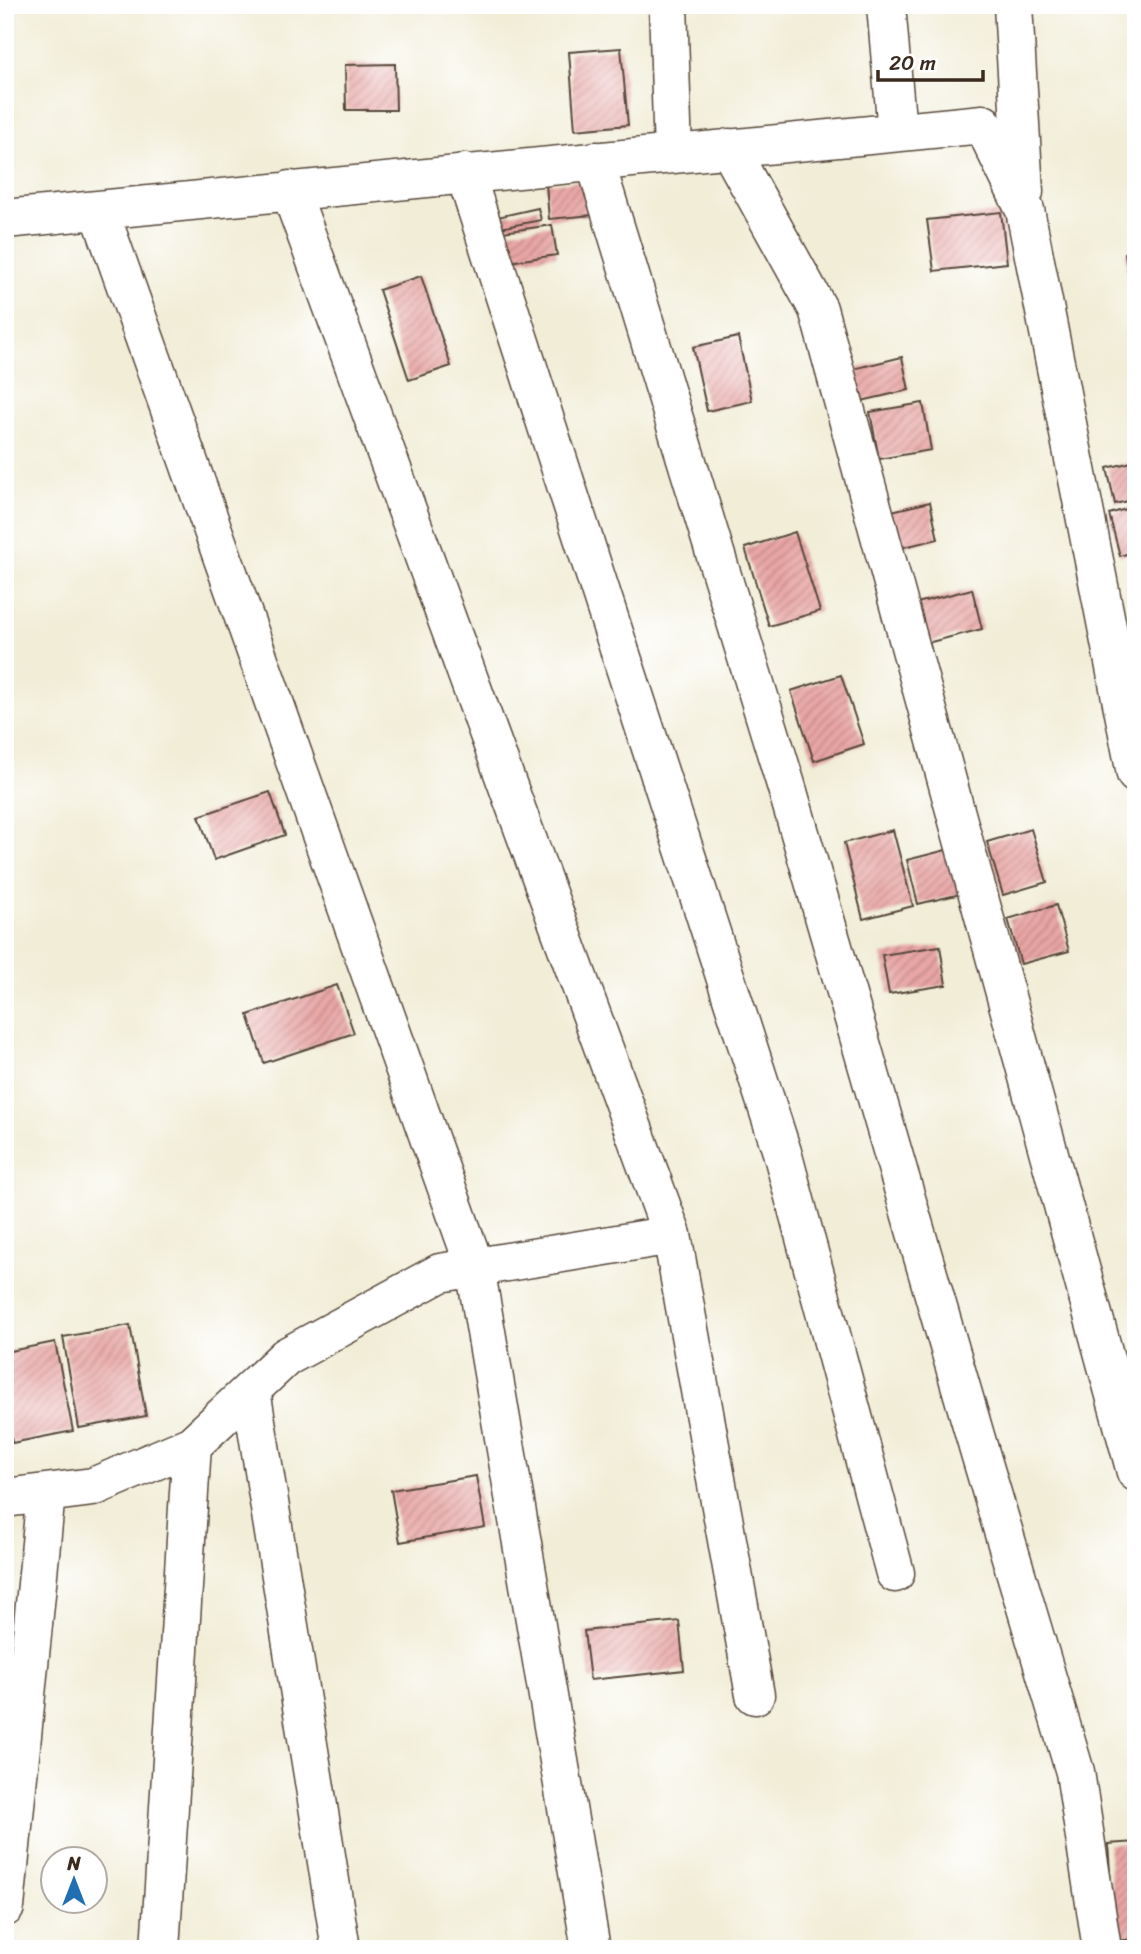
<svg xmlns="http://www.w3.org/2000/svg" width="1141" height="1954" viewBox="0 0 1141 1954" font-family="Sriracha,sans-serif">
<defs>
<pattern id="building-hatch" width="6" height="6" patternUnits="userSpaceOnUse" patternTransform="scale(1.75)"><rect width="6" height="6" fill="#e9a6a5"/><path d="M-1 1l2-2M0 6l6-6M5 7l2-2" fill="none" stroke="#be8786"/></pattern>
</defs>
<rect width="100%" height="100%" fill="#fff"/>
<filter id="ink" filterUnits="userSpaceOnUse"><feTurbulence type="fractalNoise" baseFrequency=".0143" numOctaves="2"/><feDisplacementMap in="SourceGraphic" scale="14" xChannelSelector="R" yChannelSelector="G"/><feConvolveMatrix kernelMatrix="1 2 1 2 8 2 1 2 1" color-interpolation-filters="sRGB"/></filter>
<filter id="wash" filterUnits="userSpaceOnUse"><feTurbulence type="fractalNoise" baseFrequency=".00686" numOctaves="4" result="noise"/><feDisplacementMap in="SourceGraphic" scale="28" xChannelSelector="R" yChannelSelector="G"/><feGaussianBlur stdDeviation="1.57" result="paint"/><feColorMatrix in="noise" values="0 0 0 0 0 0 0 0 0 0 0 0 0 0 0 0 0 1.4 0 .05"/><feComposite in="paint" operator="in"/></filter>
<g filter="url(#wash)">
<rect width="100%" height="100%" fill="#f1edd7"/>
<g id="blocks">
<path fill="url(#building-hatch)" d="M621,48L628,125L575,130L569,52Z
M395,64L396,110H346L345,65Z
M590,180L593,215L549,219L546,184Z
M538,208L541,220L495,229L493,218Z
M1001,212L1007,263L934,271L927,220Z
M552,225L557,255L508,262L503,232Z
M1136,251V312H1134L1125,253Z
M421,276L451,366L409,380L379,290Z
M738,337L752,401L707,411L693,347Z
M902,357L909,390L857,402L849,370Z
M923,403L931,450L879,459L870,412Z
M1136,461V499L1115,504L1107,468Z
M930,502L938,539L891,550L883,513Z
M1136,506V551L1120,556L1109,514Z
M795,532L820,611L769,626L745,548Z
M972,589L982,629L923,644L913,604Z
M841,675L864,744L814,761L791,691Z
M270,792L285,835L214,860L199,816Z
M1031,829L1047,882L1003,895L987,842Z
M893,830L913,906L863,919L844,843Z
M954,848L965,893L918,904L907,860Z
M1056,905L1069,951L1021,964L1008,919Z
M940,946L946,985L889,994L882,955Z
M337,985L354,1033L264,1063L248,1015Z
M130,1325L146,1416L79,1428L63,1337Z
M55,1342L73,1431L12,1443L5,1407V1352Z
M476,1476L485,1527L400,1542L391,1490Z
M679,1621L684,1670L590,1680L584,1631Z
M1136,1696V1723L1134,1724L1131,1697Z
M1136,1842V1939L1115,1941L1108,1844Z"/>
</g>
</g>
<g filter="url(#ink)">
<use href="#blocks" fill-opacity="0" stroke="#56473a" stroke-width="2"/>
<g fill="none" stroke-linecap="round" stroke-linejoin="round">
<defs>
<path id="minor" d="M668,5L673,154
M886,5L897,132
M1013,5L1024,192
M729,148L818,309L1136,1472
M595,161L786,785L980,1453L1075,1772L1102,1949
M465,173L782,1152L895,1573
M290,190L672,1235L755,1695
M99,210L475,1267L591,1949
M5,219L983,124L1025,210L1136,774
M251,1390L341,1949
M5,1498L93,1487L192,1445L286,1357L440,1273L672,1235
M5,1907L46,1493
M160,1949L192,1445"/>
</defs>
<use href="#minor" stroke="#56473a" stroke-width="41"/>
<use href="#minor" stroke="#fff" stroke-width="38"/>
</g>
</g>
<rect width="1141" height="1954" fill="none" stroke="#fff" stroke-width="28"/>
<g transform="translate(74 1880)"><circle r="33" fill="#ffffff" stroke="#b1aaa5" stroke-width="2"/>
<path d="M0-5L12 26L0 18L-12 26Z" fill="#1f6fb2"/>
<text y="-10" font-size="19" font-weight="bold" text-anchor="middle" fill="#3b2a1e">N</text>
</g>
<path d="M878 70v10h105v-10" fill="none" stroke="#3b2a1e" stroke-width="3.5"/>
<text x="889" y="70" font-size="21" fill="#3b2a1e" stroke="#ffffff" stroke-width="5" paint-order="stroke">20 m</text>
</svg>
